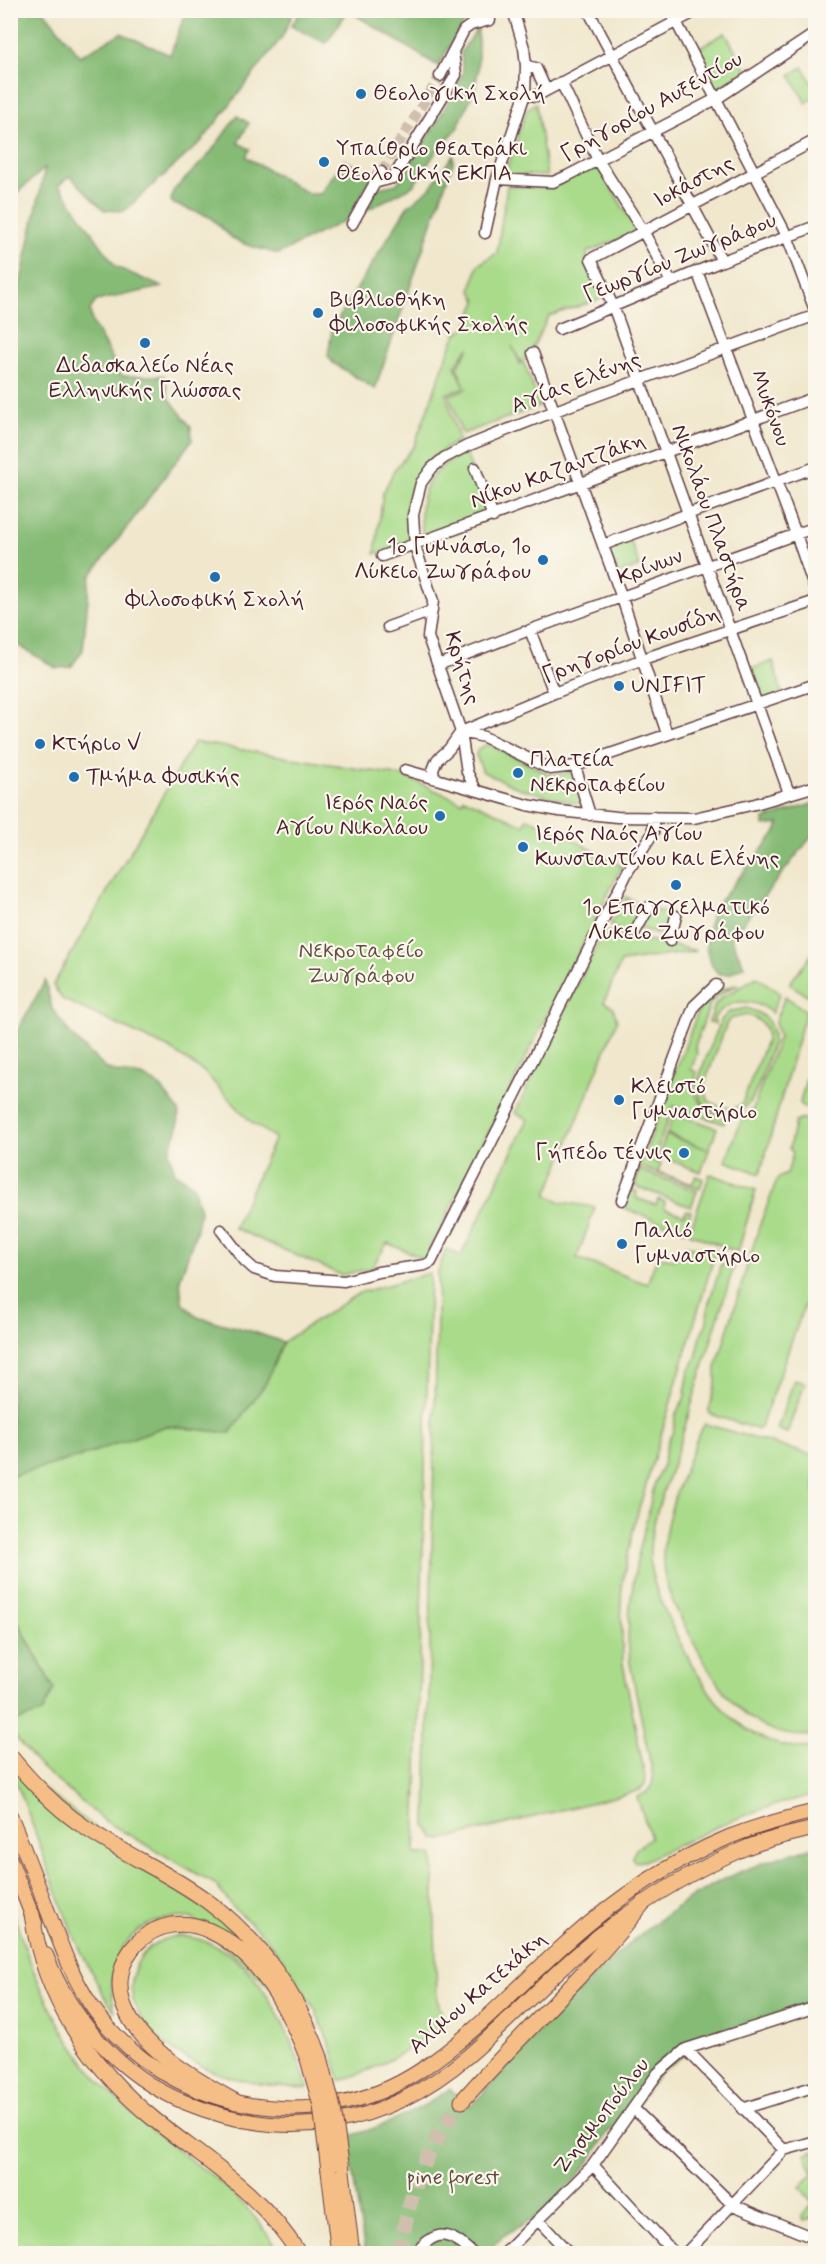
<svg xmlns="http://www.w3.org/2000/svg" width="826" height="2264" viewBox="0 0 826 2264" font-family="Mynerve,sans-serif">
<rect width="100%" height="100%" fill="#fbf7ec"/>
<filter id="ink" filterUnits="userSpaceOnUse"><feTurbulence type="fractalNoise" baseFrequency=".0167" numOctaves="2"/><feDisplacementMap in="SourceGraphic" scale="12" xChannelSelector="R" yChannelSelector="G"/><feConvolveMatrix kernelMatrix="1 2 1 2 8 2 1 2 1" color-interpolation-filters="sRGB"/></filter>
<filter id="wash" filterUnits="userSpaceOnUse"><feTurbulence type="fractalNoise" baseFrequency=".008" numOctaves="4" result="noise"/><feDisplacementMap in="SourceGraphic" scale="24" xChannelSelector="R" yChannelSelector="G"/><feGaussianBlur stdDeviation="1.35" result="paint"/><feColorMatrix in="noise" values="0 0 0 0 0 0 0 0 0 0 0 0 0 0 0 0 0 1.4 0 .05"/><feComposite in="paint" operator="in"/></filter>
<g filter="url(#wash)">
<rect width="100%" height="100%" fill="#f0e7cc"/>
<path fill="#a9db8a" stroke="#7a7d5a" stroke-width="1.5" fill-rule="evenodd" d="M725,33L747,71L716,90L695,50Z
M803,67L815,89V97L806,103L790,75Z
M536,103L547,176L505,174L527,109Z
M597,165L638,232L587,252L588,263L601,299L549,316L529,355L521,362L512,346L520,364L524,363L540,406L462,434L449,395L466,389L457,367L469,348L467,349L455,366L465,387L446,394L459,440C417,464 398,493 411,543L375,554L383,493L395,469L414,446L450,348L456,334L467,326L477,301L471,289L478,265L497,253L507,186L549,188Z
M466,453L487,513L424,537C414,498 428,467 466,453Z
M630,540L640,566L618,574L608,548Z
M773,661L782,694L758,702L746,671Z
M194,742L403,776L462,802L464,798L524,825L527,818L550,827L622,866L425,1259L387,1243L372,1268L341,1275L234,1228L275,1138L250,1121L204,1072L170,1049L62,999L53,985Z
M485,745L492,746L551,775L572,772L582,803H576L518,788L483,772L476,755L478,749Z
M626,897L645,907L629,936L697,951L621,962L604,1002L613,1007L617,1021L547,1195L561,1202L595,1207L577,1258L647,1284L657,1257L675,1259L686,1246L716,1250L635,1522L622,1584L621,1604L623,1664L646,1782L640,1790L630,1793L441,1840L434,1838L426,1826L438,1272L446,1249L461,1256L528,1119L515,1113L604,931L628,936L610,925Z
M650,908L675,916L670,937L639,928Z
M815,950V987L810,994L807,995L789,984Z
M757,977L780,993L772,1013C754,997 728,998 714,1018L715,1024L709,1022L715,1005L721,998Z
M738,984L717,996L710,1004L695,1046L697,1053L691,1070L697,1072C688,1096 705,1111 725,1119L724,1124L673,1106L653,1161L661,1164L658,1172L692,1184L696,1176L703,1179L700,1189L641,1167L632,1189L637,1192L636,1198L656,1205L658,1199L665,1202L664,1208L684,1215L686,1210L691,1211L684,1231L624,1208L697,1014L712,993Z
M785,996L806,1011L760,1174L725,1161L742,1119L753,1109L779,1037L775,1022Z
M746,1008C764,1013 774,1022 773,1042C762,1071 753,1135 709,1108C702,1104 697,1093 698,1084C700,1068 715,1037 722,1019L729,1012ZM747,1015C760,1019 769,1027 766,1041L742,1104C731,1112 719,1108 708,1100L704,1085L727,1023L732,1018Z
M815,1044V1111L803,1107L800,1103Z
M674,1113L717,1128L709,1150L667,1134Z
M803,1119L815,1122V1276L761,1426L756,1429L710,1414L709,1410L716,1381V1368L760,1224L778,1178L787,1174L793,1153L789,1148L795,1122Z
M666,1135L709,1150L701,1172L659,1156Z
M640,1170L697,1191L691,1207L635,1186Z
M710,1174L756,1190L738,1252L689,1233Z
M726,1259H731L734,1262V1266C715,1327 697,1388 678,1449C667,1483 647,1528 650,1563C654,1599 692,1669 714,1698C737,1729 776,1753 815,1747V1795C755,1806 699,1835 644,1861L634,1862L632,1857L636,1849L651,1838L637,1797C648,1793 653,1788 653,1776L630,1663L628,1637L630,1605L636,1566L655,1482L663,1465L667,1443L673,1432L676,1414L684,1399L689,1371L696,1358L701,1335L707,1322L708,1306L722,1262Z
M430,1273L415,1854H433L437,1999L445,2023C411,2050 381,2067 340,2081L332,2050L315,2009L292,1972L266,1938L232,1906L215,1884L103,1820L37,1764L11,1732L10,1722L54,1689L11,1608V1476L82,1456L166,1426L230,1433L266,1383L283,1342L359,1293Z
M794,1380L805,1383L787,1433L777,1429Z
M705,1424L815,1456V1735C748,1742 718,1688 691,1637C677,1611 662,1587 663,1556C664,1514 685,1472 699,1433Z
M10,1764L240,1935L287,2003L193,1918C135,1912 101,1956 115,2012C65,1939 46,1851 11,1770Z
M11,1905C34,1983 65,2052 126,2108C157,2136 193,2160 226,2187C247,2206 265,2229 281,2253H11Z
M178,1936C251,1939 289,2028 308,2088C281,2087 255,2085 230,2077C188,2066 117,2023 134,1971C141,1950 157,1939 178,1936Z
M815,2150V2218L804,2221L802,2216L813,2203L800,2187L813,2174L805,2154Z"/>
<path fill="#86bb76" stroke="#686d50" stroke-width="1.5" d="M11,10L44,11L80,56L121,33L170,55L186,11H294L282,37L202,141L124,211L104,210L70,176L59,185L116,267L162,287L96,301L90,310L92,322L122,376H164L169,398L191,427L192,440L90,577L83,650L71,667L56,668L11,641V327L45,168L11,198Z
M301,11V10L348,11L326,43L291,26Z
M349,11H471L438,66Z
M478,28V71L475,88L457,129L438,149L413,186L365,211L378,188L397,184L441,115L463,73L461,52Z
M237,116L249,123L238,143L250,149L246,157L309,194H320L344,160L372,176L348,219L278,254L247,245L232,238L210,217L174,204L171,201L173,191L208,156Z
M453,155V162L375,389L333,363L328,356L332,329L407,207L430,188Z
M815,803V832L731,938L744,966L729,974H719C700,956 706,928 715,907L776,832L779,824L764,826V819Z
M45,981L52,1009L72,1036L105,1068L119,1073L142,1076L160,1086L179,1111L178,1127L169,1152L175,1173L193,1185L200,1211L197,1229L180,1279L182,1302L197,1317L251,1331L283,1342L266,1383L230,1433L166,1426L82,1456L11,1476V1042Z
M10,1608L54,1689L42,1713L11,1723Z
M815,1847V2002L802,2005L748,2029L700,2044L659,2073L634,2108L607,2133L590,2161L548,2210L501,2237L487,2253H365L347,2137C384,2126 418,2112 449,2089L471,2106C542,2030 618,1938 709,1887C742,1869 779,1856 815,1847Z"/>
</g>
<g filter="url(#ink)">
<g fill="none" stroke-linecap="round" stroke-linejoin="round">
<path stroke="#cfbfac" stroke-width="10" stroke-dasharray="10 5" stroke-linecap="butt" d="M381,172L440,76"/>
<path stroke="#cfbfac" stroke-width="15" stroke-dasharray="15 8" stroke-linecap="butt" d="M400,2254C408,2194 426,2149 462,2101"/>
<defs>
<path id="minor" d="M588,10L722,261
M670,10L787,236L816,313
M526,66L536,68L546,90
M440,76L464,30L471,25L490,20
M561,82L598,160L643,231L671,282
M525,94L536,96L698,10
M497,179L553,182L567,176L716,99L816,33
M374,183L393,178L456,75L453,51
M352,224L381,172
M485,233L497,179L525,94L526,66L524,48L513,10
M697,271L796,534L816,593
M559,329L722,261L816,226
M533,353L622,598L667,734
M475,468L493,517
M603,545L816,467
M382,556L816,397
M388,627L432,611
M438,665L524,632
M554,693L530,630L816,527
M461,732L484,737L550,769L575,766L816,684
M575,766L590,815
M405,770L527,805L559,811L617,817L694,818L755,804L816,786
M434,778L433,770L437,760L449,749L461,732L554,693L643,659L816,601
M476,790L467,772L461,732L428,637L433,601L415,546L413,515L421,483L432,468L444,458L467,446L555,411L816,315
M789,793L613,306L591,259L816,140
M635,932L649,907
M670,941L676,916
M622,1200L694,1006L716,985
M221,1230L245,1261L254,1269L275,1276L344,1281L378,1272L425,1265L431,1262L628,871L653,833V817
M686,2049L784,2150
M633,2108L733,2205L816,2239
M742,2109L816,2086
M593,2165L675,2254
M538,2220L570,2254
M415,2254C437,2227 450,2232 473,2254
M504,2254L593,2165L658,2073L686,2049L816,2007
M685,2254L784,2150L816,2141"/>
<path id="major" d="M10,1815C23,1846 35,1877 47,1909C60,1942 71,1975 91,2005C163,2110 315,2141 421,2070C474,2035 518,1986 565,1944C613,1901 669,1862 729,1837C757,1826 786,1818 816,1811
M10,1859L35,1923
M46,1955C71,2019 119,2075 184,2102C285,2144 384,2128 468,2056C516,2015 559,1966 610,1927C651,1896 696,1869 743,1849C766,1839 792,1834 816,1828"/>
<path id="highway" d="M10,1756C32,1783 57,1809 86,1828C125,1855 169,1873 207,1901C260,1939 298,1996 320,2057
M32,1914C43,1997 91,2069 156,2121C209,2163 262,2194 299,2254
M462,2101C521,2034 588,1973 643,1903
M236,2102C200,2082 145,2051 127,2013C100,1959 156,1905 210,1931C260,1954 289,2010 308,2059
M341,2163L352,2254
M329,2171L339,2254"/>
</defs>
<use href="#minor" stroke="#633d43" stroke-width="13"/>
<use href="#major" stroke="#633d43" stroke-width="16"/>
<use href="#highway" stroke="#633d43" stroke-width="17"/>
<use href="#minor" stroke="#fff" stroke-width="10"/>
<use href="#major" stroke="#f6be87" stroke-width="14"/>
<use href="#highway" stroke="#f6be87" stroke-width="15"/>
<defs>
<path id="highway-bridge" d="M320,2057L333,2108L341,2163
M308,2059L321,2106L329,2171"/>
</defs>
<use href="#highway-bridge" stroke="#633d43" stroke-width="17" stroke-linecap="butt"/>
<use href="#highway-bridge" stroke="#f6be87" stroke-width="15"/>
</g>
</g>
<g fill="#1f6fb2" stroke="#fbf7ec" stroke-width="2">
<circle cx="361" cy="94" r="6"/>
<circle cx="324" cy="162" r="6"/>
<circle cx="318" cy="313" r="6"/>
<circle cx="145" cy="343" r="6"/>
<circle cx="543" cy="560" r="6"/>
<circle cx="215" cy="577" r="6"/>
<circle cx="619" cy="686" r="6"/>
<circle cx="40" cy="744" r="6"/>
<circle cx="518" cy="773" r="6"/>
<circle cx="74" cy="777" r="6"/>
<circle cx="440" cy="816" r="6"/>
<circle cx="523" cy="847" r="6"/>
<circle cx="676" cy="885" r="6"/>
<circle cx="619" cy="1100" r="6"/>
<circle cx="684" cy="1153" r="6"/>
<circle cx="622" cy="1244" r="6"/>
</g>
<g text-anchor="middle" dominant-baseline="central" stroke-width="4.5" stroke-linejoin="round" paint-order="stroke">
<g font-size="22" fill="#4a1f2b" stroke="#fbf7ec" text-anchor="start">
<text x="373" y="94">Θεολογική Σχολή</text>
<text x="336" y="149">Υπαίθριο θεατράκι<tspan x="336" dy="25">Θεολογικής ΕΚΠΑ</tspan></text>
<text x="330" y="300">Βιβλιοθήκη<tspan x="330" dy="25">Φιλοσοφικής Σχολής</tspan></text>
<text x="145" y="366" text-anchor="middle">Διδασκαλείο Νέας<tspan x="145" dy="25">Ελληνικής Γλώσσας</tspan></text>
<text x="531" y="547" text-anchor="end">1ο Γυμνάσιο, 1ο<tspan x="531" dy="25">Λύκειο Ζωγράφου</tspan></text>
<text x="215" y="600" text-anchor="middle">Φιλοσοφική Σχολή</text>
<text x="631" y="686">UNIFIT</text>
<text x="52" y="744">Κτήριο V</text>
<text x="530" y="760">Πλατεία<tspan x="530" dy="25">Νεκροταφείου</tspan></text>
<text x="86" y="777">Τμήμα Φυσικής</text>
<text x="428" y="803" text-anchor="end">Ιερός Ναός<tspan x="428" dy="25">Αγίου Νικολάου</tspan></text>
<text x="535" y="834">Ιερός Ναός Αγίου<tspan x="535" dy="25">Κωνσταντίνου και Ελένης</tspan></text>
<text x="676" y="908" text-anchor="middle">1ο Επαγγελματικό<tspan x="676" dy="25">Λύκειο Ζωγράφου</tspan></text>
<text x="631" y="1087">Κλειστό<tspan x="631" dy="25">Γυμναστήριο</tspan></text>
<text x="672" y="1153" text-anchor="end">Γήπεδο τέννις</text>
<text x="634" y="1231">Παλιό<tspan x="634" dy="25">Γυμναστήριο</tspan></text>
</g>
<g font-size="22" fill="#4a1f2b" stroke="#fbf7ec">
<text transform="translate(652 107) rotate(-29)">Γρηγορίου Αυξεντίου</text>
<text transform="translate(694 182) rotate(-28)">Ιοκάστης</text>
<text transform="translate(680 258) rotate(-22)">Γεωργίου Ζωγράφου</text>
<text transform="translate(576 383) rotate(-21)">Αγίας Ελένης</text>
<text transform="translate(770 408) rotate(70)">Μυκόνου</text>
<text transform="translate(558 471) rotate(-20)">Νίκου Καζαντζάκη</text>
<text transform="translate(711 518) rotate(70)">Νικολάου Πλαστήρα</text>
<text transform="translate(650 567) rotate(-20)">Κρίνων</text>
<text transform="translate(631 645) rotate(-20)">Γρηγορίου Κουσίδη</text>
<text transform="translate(462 668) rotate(73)">Κρήτης</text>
<text transform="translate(478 1993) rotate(-41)">Αλίμου Κατεχάκη</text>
<text transform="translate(602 2116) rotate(-52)">Ζησιμοπούλου</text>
</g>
<g font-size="22" fill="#624e43" stroke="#fbf7ec">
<text x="361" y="951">Νεκροταφείο<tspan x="361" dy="25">Ζωγράφου</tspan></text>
<text x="453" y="2178">pine forest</text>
</g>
</g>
<rect width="826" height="2264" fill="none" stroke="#fbf7ec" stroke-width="36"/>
</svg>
